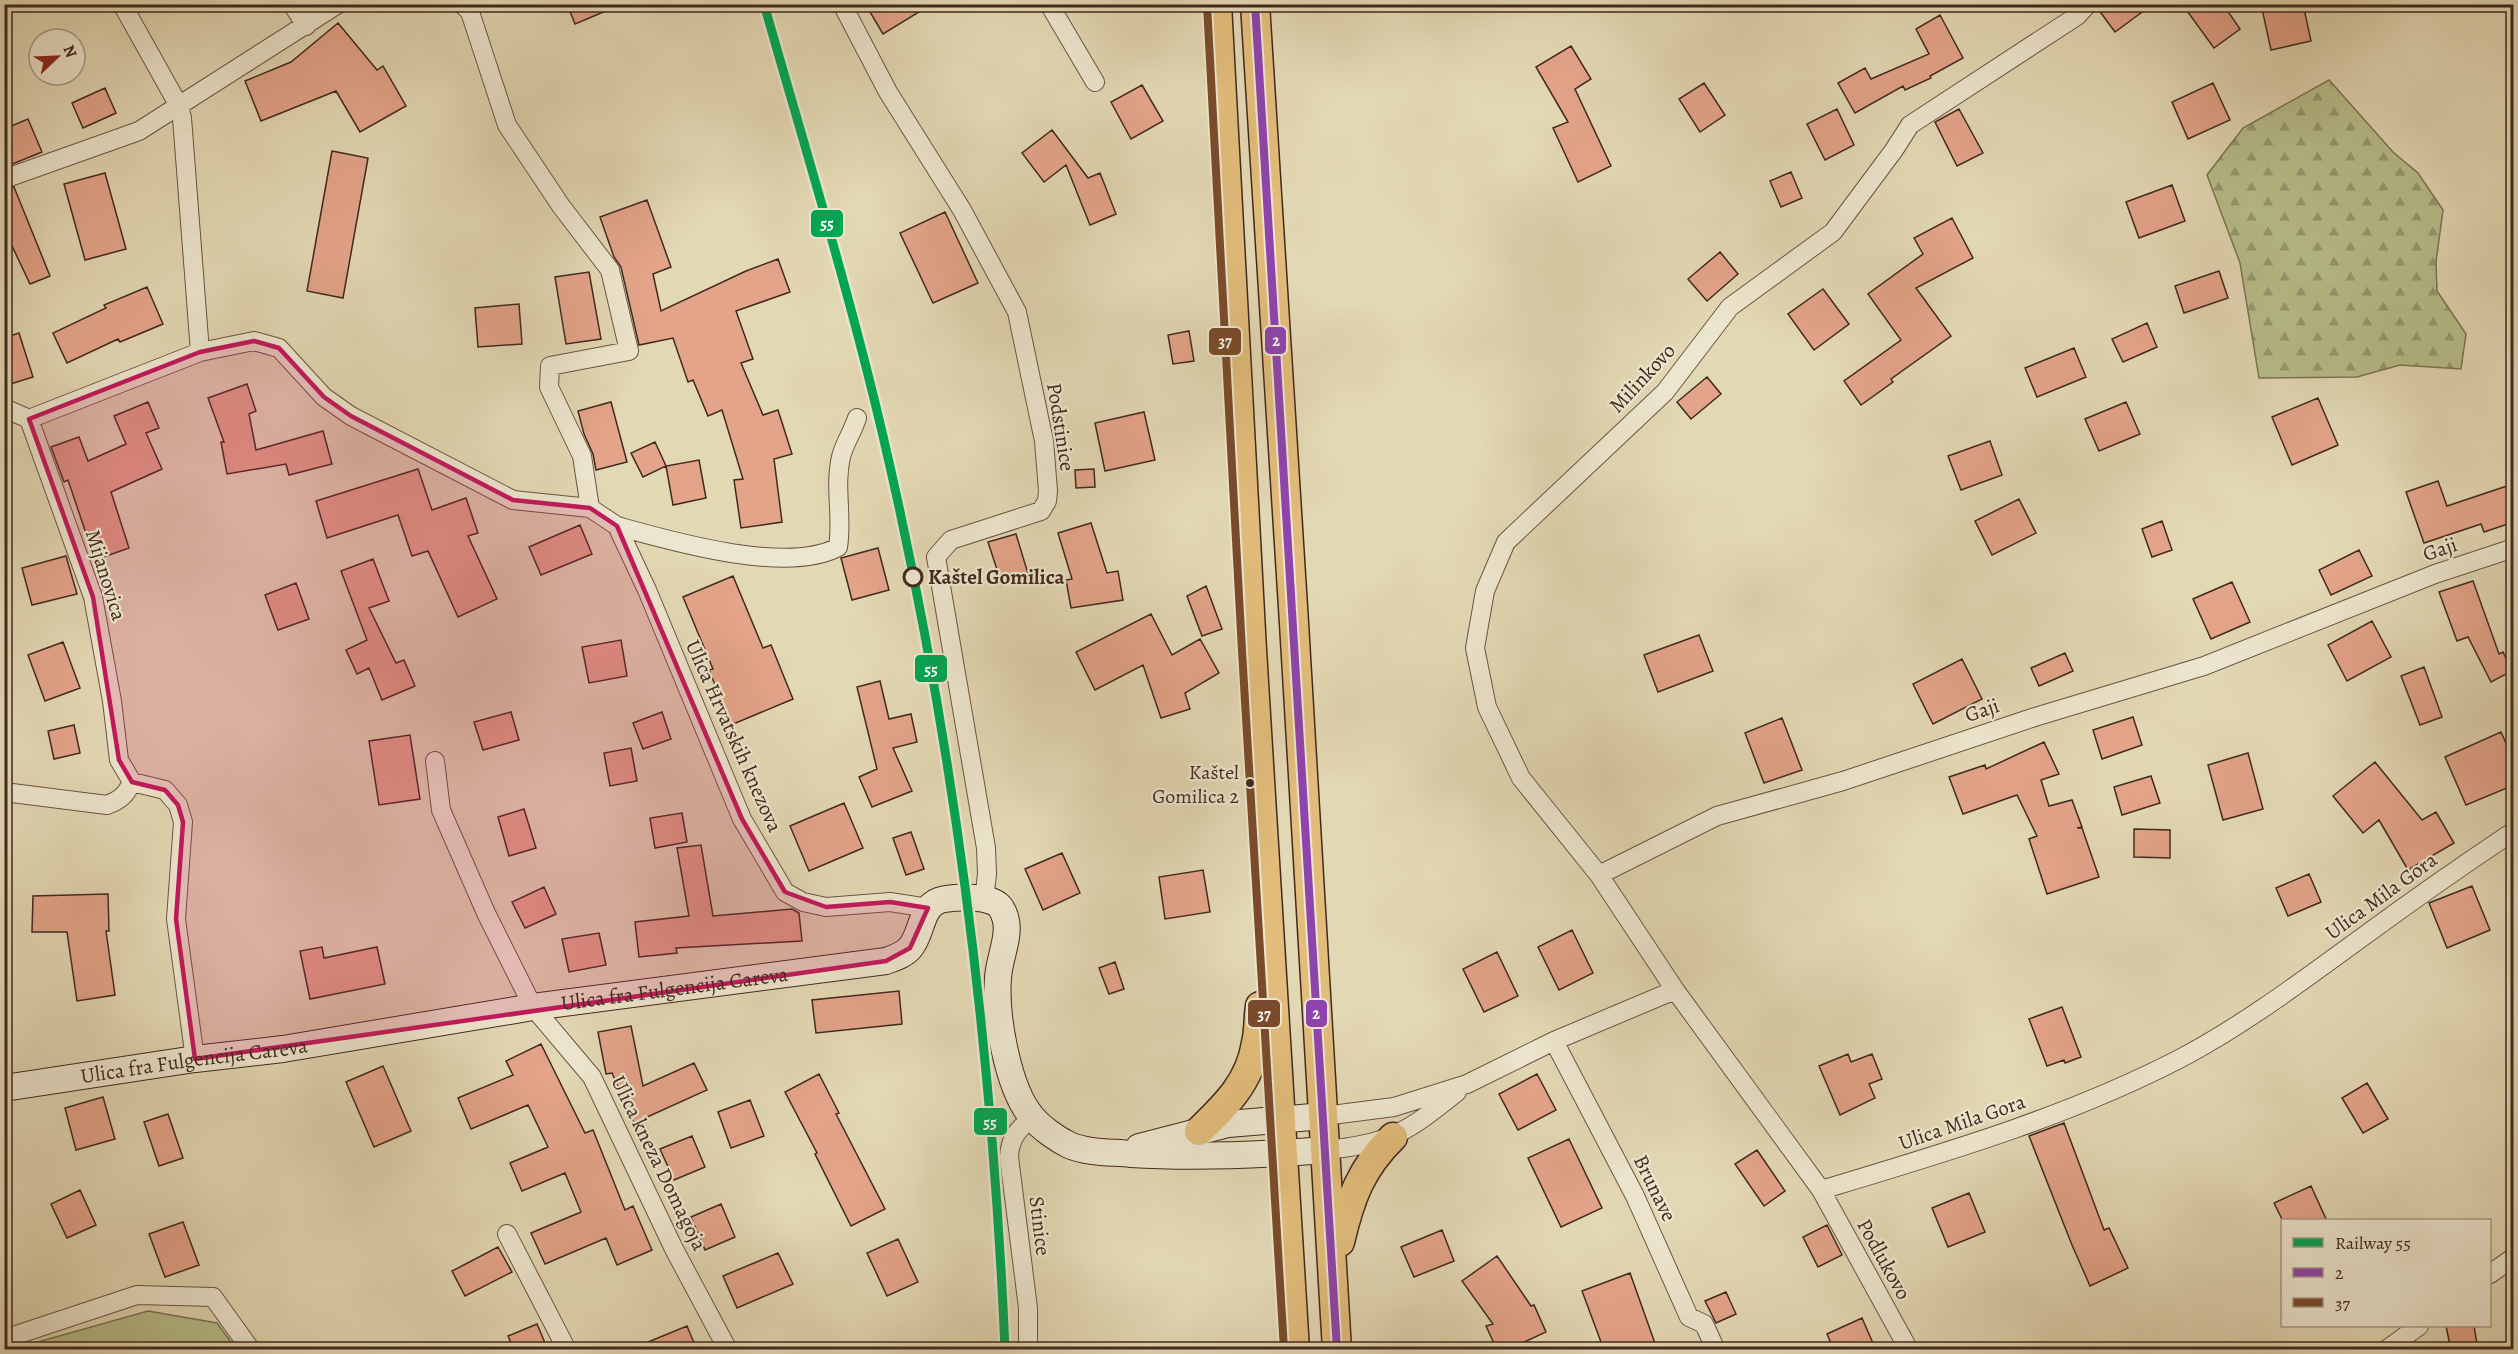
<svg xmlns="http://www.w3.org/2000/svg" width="2518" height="1354" viewBox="0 0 2518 1354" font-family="Alegreya,serif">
<defs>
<pattern id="forest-firs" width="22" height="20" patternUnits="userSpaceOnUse" patternTransform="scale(1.5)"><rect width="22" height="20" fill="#b7be8b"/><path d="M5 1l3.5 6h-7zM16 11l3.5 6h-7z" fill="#969a71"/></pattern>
</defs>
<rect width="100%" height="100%" fill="#e3d8b4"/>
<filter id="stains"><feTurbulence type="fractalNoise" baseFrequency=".00333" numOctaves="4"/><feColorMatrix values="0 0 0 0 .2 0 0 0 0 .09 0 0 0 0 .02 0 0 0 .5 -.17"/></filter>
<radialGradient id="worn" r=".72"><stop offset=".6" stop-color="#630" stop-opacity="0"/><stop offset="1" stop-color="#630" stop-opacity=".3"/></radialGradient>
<path fill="url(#forest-firs)" stroke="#7c7455" stroke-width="1.5" d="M2329,80L2393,152L2418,173L2443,210L2436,262L2437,291L2466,334L2461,369L2400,365L2357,377L2259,378L2240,263L2207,175L2243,128Z"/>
<path fill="#b7be8b" stroke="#7c7455" stroke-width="1.5" d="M148,1311L217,1323L236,1349H13Z"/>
<path fill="#e4a48a" stroke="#41291f" stroke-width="1.5" d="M567,4H620V5L575,24Z
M882,4H932L883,34L870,12Z
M2099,4H2153L2115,32L2098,9Z
M2182,4H2223L2240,29L2214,48Z
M2261,4H2303L2311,41L2271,50Z
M1940,15L1963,58L1930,76L1931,78L1905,90L1903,86L1855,113L1838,83L1865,68L1871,79L1929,54L1916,29Z
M338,23L377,70L383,66L406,106L360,132L336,91L261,121L245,81L291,62Z
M1571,46L1591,79L1575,89L1611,166L1578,182L1553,128L1568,122L1536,67Z
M1704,83L1725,115L1700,132L1679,99Z
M2213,83L2230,120L2188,139L2172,102Z
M1142,85L1163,121L1131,139L1111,102Z
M105,88L116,113L83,128L72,103Z
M1837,109L1854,145L1825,160L1807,124Z
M1959,109L1983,153L1957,166L1935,122Z
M28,119L42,152L10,165L4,153V129Z
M1052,130L1088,178L1100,173L1116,214L1090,225L1066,165L1044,182L1022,153Z
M332,151L368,158L343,298L307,291Z
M1791,172L1802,198L1781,207L1770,181Z
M105,173L126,249L85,260L64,184Z
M2172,185L2185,221L2139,238L2126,202Z
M14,187L50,276L30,284L4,229V190Z
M647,200L671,267L653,274L661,311L746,271L778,259L790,292L736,311L753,359L741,363L763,415L778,410L792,454L774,459L782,522L741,528L734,480L743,479L722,410L708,416L693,380L688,382L673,338L639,345L621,267L614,257L600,217Z
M945,212L978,283L933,303L900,233Z
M1952,218L1973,258L1916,288L1951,336L1891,379L1893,382L1861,405L1844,381L1901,340L1868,294L1923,254L1914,238Z
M1720,252L1738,274L1707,301L1688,279Z
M2219,271L2228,298L2184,313L2175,286Z
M589,272L601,339L566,344L555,277Z
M147,287L163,324L120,342L118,339L67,363L53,333L106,308L104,305Z
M1823,289L1849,324L1814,350L1788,314Z
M519,304L522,344L478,347L475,308Z
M2147,323L2157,347L2123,362L2112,339Z
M1189,331L1194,361L1173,364L1168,335Z
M19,333L33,377L4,386V338Z
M2074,348L2086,377L2037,397L2025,368Z
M1707,377L1721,394L1691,419L1677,402Z
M247,384L256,411L249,414L256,450L323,431L332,464L289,475L286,464L227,474L221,442H224L208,398Z
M2318,398L2338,445L2292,465L2272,417Z
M148,402L159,428L146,433L162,469L111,492L129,548L95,560L68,480L64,482L51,447L79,437L88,461L126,444L114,416Z
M611,402L627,462L596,470L593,454L584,434L578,411Z
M2126,402L2140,434L2099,451L2085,419Z
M1144,412L1155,460L1105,471L1095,423Z
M1990,441L2002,475L1961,490L1948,456Z
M655,442L666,466L643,477L631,453Z
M699,460L706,498L673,505L666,466Z
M418,469L432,510L466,498L478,533L468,536L497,599L458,617L428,551L412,556L398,515L327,538L316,501Z
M1094,469L1095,487L1076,488L1075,470Z
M2438,481L2447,506L2510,485L2514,495V522L2484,532L2481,524L2424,543L2406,492Z
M2019,499L2036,533L1992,555L1975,521Z
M2162,521L2172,550L2152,557L2142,529Z
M1091,523L1107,573L1118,571L1123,600L1071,608L1066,580L1072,579L1058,533Z
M580,525L592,554L541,575L529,547Z
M1016,534L1029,577L1002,585L988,542Z
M878,548L889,590L852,600L841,558Z
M2359,550L2372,576L2331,595L2319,570Z
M66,556L77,594L32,605L22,568Z
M373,559L389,601L369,608L396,663L404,660L415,686L382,700L369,668L357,674L346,650L367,640L341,571Z
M733,576L763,648L771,645L793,699L731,725L709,670L713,669L683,597Z
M2473,581L2499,654L2503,652L2512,671L2491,682L2468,637L2457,641L2439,592Z
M2232,582L2250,622L2211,639L2193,599Z
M296,583L309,619L278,630L265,595Z
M1206,586L1222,629L1202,636L1187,596Z
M1151,614L1172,655L1200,639L1219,673L1185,693L1190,709L1161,718L1143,665L1095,690L1076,652Z
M2372,621L2391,657L2347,681L2328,645Z
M1699,635L1713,671L1658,692L1644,655Z
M621,640L627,676L589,683L582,647Z
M63,642L80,688L45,701L28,655Z
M2065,653L2073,671L2039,686L2031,668Z
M1962,659L1982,699L1933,724L1913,684Z
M2424,667L2442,717L2420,725L2401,676Z
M880,681L889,719L911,714L917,742L893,748L912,791L872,807L859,777L877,769L857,687Z
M511,712L519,740L483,750L474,722Z
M662,712L671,739L643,749L633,723Z
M2133,717L2142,745L2102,759L2093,730Z
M1782,718L1802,770L1764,783L1745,733Z
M74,725L80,753L54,759L48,731Z
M2501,732L2514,761V785L2466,805L2445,757Z
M410,735L420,799L379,805L369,741Z
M2044,742L2059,774L2041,780L2049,806L2072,800L2082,827L2077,828H2082L2099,877L2047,894L2029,839L2037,836L2017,795L1963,814L1949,777L1985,765L1986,769Z
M631,748L637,781L610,786L604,753Z
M2248,753L2263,809L2223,820L2208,765Z
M2375,762L2422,820L2436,812L2454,843L2408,870L2379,820L2363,833L2333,796Z
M2151,776L2160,803L2122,815L2114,787Z
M844,803L863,848L809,871L790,826Z
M524,809L536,848L509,856L498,817Z
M682,813L687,842L655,848L650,818Z
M2134,829L2170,830V858L2134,857Z
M911,832L924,869L906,875L893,838Z
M701,845L713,916L792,909L799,913L802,941L676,948L677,953L639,957L635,922L689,916L677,848Z
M1062,853L1080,893L1043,910L1025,869Z
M1203,870L1210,912L1165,919L1159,877Z
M2309,874L2321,902L2288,916L2276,888Z
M2472,886L2490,930L2447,948L2429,903Z
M544,887L556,914L525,928L512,902Z
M108,894L109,931H106L115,995L77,1001L67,932H32L33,896Z
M1572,930L1593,973L1559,990L1538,947Z
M599,933L606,965L569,972L562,939Z
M322,947L324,958L377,947L385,984L310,999L300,951Z
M1497,952L1518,996L1484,1012L1463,969Z
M1115,962L1124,989L1109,994L1099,968Z
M899,991L902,1024L816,1033L812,1000Z
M2062,1007L2081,1057L2065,1063L2064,1060L2047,1066L2029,1019Z
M631,1026L643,1086L694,1063L707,1090L634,1123L612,1073L606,1074L598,1032Z
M541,1044L585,1133L593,1130L625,1210L633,1206L652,1250L617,1265L606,1238L545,1264L531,1233L581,1212L565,1173L522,1191L510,1163L548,1147L528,1105L471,1129L458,1098L513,1075L506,1061Z
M1848,1054L1851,1062L1872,1054L1882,1079L1869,1084L1875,1098L1840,1115L1819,1066Z
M383,1066L411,1131L374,1147L346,1082Z
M819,1074L839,1113L836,1114L885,1209L851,1226L815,1154L817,1153L785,1092Z
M1537,1074L1556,1110L1518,1130L1499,1094Z
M2367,1083L2388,1119L2363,1133L2342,1098Z
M103,1097L115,1139L76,1150L65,1108Z
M750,1100L764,1136L731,1148L718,1112Z
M168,1114L183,1158L159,1166L144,1122Z
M2064,1123L2104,1230L2109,1228L2128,1268L2090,1286L2072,1245L2029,1136Z
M692,1136L705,1167L674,1180L660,1149Z
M1569,1139L1602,1208L1561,1227L1528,1158Z
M1757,1150L1785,1191L1764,1206L1735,1164Z
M2311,1186L2327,1221H2283L2274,1203Z
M80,1190L96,1225L67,1238L51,1204Z
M1969,1193L1985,1232L1948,1247L1932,1208Z
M721,1204L735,1237L705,1250L691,1217Z
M183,1222L199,1265L165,1277L149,1234Z
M1827,1225L1842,1255L1818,1267L1803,1237Z
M1442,1230L1454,1261L1414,1277L1401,1247Z
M898,1239L918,1282L887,1296L867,1253Z
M498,1247L512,1272L465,1296L452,1271Z
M778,1253L793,1284L737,1308L723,1276Z
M1497,1256L1531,1306L1534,1305L1546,1332L1507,1350H1497L1486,1326L1493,1324L1462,1281Z
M1630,1273L1656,1346L1646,1350H1604L1582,1291Z
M1726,1292L1736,1314L1716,1323L1705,1301Z
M1862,1318L1876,1350H1834L1827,1334Z
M537,1324L548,1350H514L508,1336Z
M687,1326L697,1350H631V1349Z
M2446,1326H2474L2478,1350H2451Z"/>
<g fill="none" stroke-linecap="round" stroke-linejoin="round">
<defs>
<path id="street" d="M122,4L179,106L182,118L200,352
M292,4L306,26
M462,4L470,12L507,125L561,206L610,270L629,351L550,366L549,387L582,456L590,508
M842,4L888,92L962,210L1017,312L1044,441L1048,491L1047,501L1041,511L951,540L936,557L986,848L987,874L984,900
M1049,4L1095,82
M4,179L139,131L338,4
M4,408L29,419L200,352L254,341L279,348L324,397L351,416L513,500L590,508L617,526L647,590L742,819L785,892L803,902L826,907L890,902L928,908
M29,419L93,597L112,701L119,760L132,782L165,790L178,805L183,822L176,919L195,1059
M617,526C671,541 788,575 838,547C843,517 834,487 841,457C844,444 853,431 857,418
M435,761L441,810L486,913L533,1007L592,1077L674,1249L728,1350
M4,792L107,805C120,800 126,795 132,782
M1599,875L1521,778L1487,707L1475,648L1485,591L1506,542L1665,392L1730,307L1833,232L1894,150L1910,125L2077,16L2088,4
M1675,990L1599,875L1717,816L1843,781L2035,717L2204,666L2435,574L2514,548
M1554,1041L1635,1196L1689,1317L1704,1324L1716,1350
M1324,1116L1394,1107L1467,1084L1554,1041L1675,990L1821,1190C1944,1153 2068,1117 2183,1057C2247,1023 2306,978 2364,936C2413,900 2463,865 2514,831
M1326,1150C1390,1144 1407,1132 1457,1092
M1821,1190L1909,1350
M507,1234L567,1350
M2490,1274L2514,1257
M4,1339L137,1295L213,1297L251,1350
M1028,1350V1308L1009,1157C1010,1137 1018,1130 1032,1117
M2386,1350L2419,1326"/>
<g id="secondary">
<path id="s1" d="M4,1088L195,1059L283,1049L533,1007L886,961C894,958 904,955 910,948C924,932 919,903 945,899C958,897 993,895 1001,908C1015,930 999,955 998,978C995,1016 1008,1089 1032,1117C1041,1128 1057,1139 1069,1145C1087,1153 1111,1152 1131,1154C1197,1158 1261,1155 1326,1150"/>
<path d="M1139,1147L1228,1124L1324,1116"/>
</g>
<path id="primary" d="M1217,4L1252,650L1295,1350
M1255,4L1294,623L1337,1350
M1199,1131C1226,1105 1250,1082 1256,1043C1259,1031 1258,1018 1260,1006
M1340,1242C1350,1199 1361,1168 1393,1137"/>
</defs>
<use href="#street" stroke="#6a5544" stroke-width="20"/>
<use href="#secondary" stroke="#41291f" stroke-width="28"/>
<use href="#primary" stroke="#41291f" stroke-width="31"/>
<use href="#street" stroke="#ede6ce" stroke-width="18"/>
<use href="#secondary" stroke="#ede6ce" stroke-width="26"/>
<use href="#primary" stroke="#e2bc7a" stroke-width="28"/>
<defs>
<path id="bus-1" d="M1255,4L1337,1350"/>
<path id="bus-2" d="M1207,5L1242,651L1284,1350"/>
</defs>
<use href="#bus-1" stroke="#ede6ce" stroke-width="12"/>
<use href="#bus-2" stroke="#ede6ce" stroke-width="12"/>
<use href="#bus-1" stroke="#8e44ad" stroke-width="8"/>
<use href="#bus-2" stroke="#7a4b2a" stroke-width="8"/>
<defs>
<path id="rail-1" d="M764,4C805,148 849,291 883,436C953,735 992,1043 1005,1350"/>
</defs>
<use href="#rail-1" stroke="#ede6ce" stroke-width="14"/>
<use href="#rail-1" stroke="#00a651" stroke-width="9"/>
</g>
<path fill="#c2185b" fill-opacity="0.2" stroke="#c2185b" stroke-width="4.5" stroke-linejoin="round" d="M254,341L279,348L324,397L351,416L513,500L590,508L617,526L742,819L785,892L826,907L890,902L928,908L910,948L886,961L195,1059L176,919L183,822L178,805L165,790L132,782L119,760L93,597L29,419L200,352Z"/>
<circle fill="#ede6ce" stroke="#41291f" stroke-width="3" cx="913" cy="577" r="9"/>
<circle fill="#41291f" stroke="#ede6ce" stroke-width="2" cx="1250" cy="783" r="5"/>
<g text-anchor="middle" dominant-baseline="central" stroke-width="4.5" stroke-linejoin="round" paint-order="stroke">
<g font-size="20" fill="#41291f" stroke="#ede6ce" text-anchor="end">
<text x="1239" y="772">Kaštel<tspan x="1239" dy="24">Gomilica 2</tspan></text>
</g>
<g font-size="21" fill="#41291f" stroke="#ede6ce">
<text transform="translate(1642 378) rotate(-47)">Milinkovo</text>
<text transform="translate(1061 427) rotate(81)">Podstinice</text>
<text transform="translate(2440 549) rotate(-19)">Gaji</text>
<text transform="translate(106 575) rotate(73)">Mijanovica</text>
<text transform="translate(1982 710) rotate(-19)">Gaji</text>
<text transform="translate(734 736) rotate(66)">Ulica Hrvatskih knezova</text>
<text transform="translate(2381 896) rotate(-36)">Ulica Mila Gora</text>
<text stroke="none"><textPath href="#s1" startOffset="678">Ulica fra Fulgencija Careva</textPath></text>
<text stroke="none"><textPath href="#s1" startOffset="192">Ulica fra Fulgencija Careva</textPath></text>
<text transform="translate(1962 1122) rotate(-19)">Ulica Mila Gora</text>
<text transform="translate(659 1163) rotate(64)">Ulica kneza Domagoja</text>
<text transform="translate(1655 1188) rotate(64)">Brunave</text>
<text transform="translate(1040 1226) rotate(83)">Stinice</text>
<text transform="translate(1884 1259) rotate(61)">Podlukovo</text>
</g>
<g font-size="21" font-weight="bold" fill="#41291f" stroke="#ede6ce" text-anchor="start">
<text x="928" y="577">Kaštel Gomilica</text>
</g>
</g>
<g stroke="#ede6ce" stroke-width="2">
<rect x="810" y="209" width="34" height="29" rx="6" fill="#00a651"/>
<rect x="1264" y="326" width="23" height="29" rx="6" fill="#8e44ad"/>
<rect x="1208" y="327" width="34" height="29" rx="6" fill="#7a4b2a"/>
<rect x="914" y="654" width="34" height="29" rx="6" fill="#00a651"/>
<rect x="1305" y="999" width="23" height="29" rx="6" fill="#8e44ad"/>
<rect x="1247" y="999" width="34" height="29" rx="6" fill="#7a4b2a"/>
<rect x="973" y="1107" width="35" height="29" rx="6" fill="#00a651"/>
</g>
<g font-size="16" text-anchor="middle" font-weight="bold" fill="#fff">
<text x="827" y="229">55</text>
<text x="1276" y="346">2</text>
<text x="1225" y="347">37</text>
<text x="931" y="675">55</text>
<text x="1316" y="1019">2</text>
<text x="1264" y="1020">37</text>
<text x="990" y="1128">55</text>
</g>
<rect width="2518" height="1354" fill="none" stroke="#e3d8b4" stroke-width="24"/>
<rect x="6" y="6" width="2506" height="1342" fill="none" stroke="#41291f" stroke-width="3"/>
<rect x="12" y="12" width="2494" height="1330" fill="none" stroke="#41291f" stroke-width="1.5"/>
<rect x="2281" y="1219" width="210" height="108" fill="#ede6ce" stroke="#a89a88" stroke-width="1.5"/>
<rect x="2293" y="1238" width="30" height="9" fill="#00a651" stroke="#a89a88" stroke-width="1.5"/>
<text x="2335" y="1249" font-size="18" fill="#41291f">Railway 55</text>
<rect x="2293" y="1268" width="30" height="9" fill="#8e44ad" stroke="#a89a88" stroke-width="1.5"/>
<text x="2335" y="1279" font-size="18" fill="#41291f">2</text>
<rect x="2293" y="1298" width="30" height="9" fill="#7a4b2a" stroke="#a89a88" stroke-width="1.5"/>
<text x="2335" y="1309" font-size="18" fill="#41291f">37</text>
<g transform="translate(57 57) rotate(67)"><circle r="28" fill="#ede6ce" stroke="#a89a88" stroke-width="1.5"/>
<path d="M0-4.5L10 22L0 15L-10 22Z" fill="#8f2418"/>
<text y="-9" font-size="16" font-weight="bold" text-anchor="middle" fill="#41291f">N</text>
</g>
<rect width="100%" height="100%" filter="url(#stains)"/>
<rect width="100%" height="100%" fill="url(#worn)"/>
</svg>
